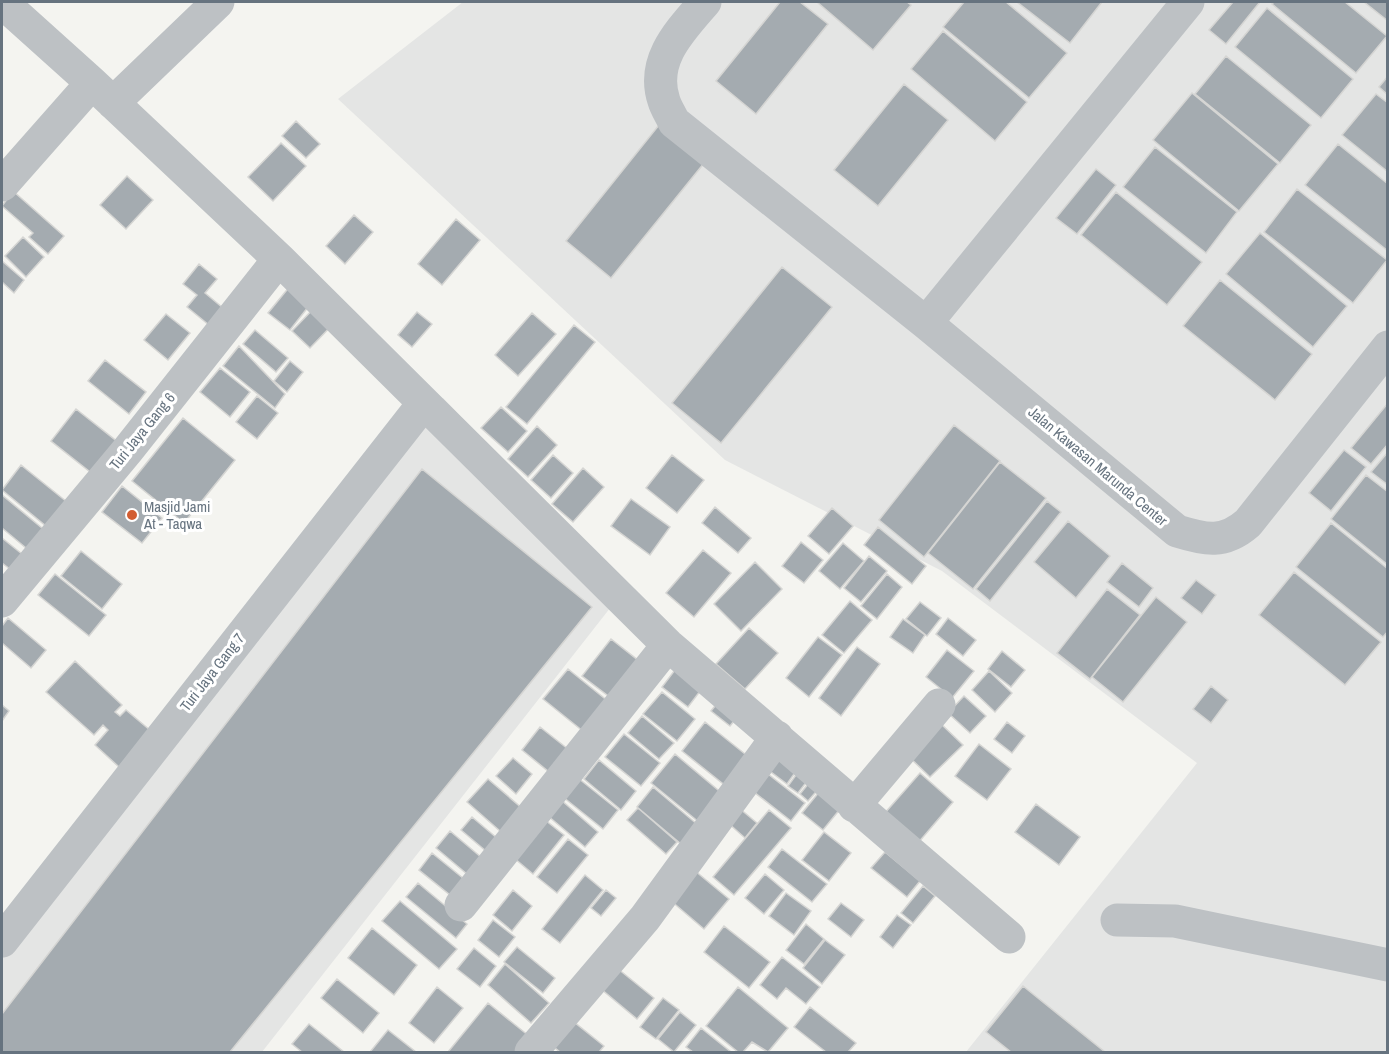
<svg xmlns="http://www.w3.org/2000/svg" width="1389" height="1054" viewBox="0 0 1389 1054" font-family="'Archivo Narrow',sans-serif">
<rect width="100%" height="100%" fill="#f4f4f0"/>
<path fill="#e4e5e4" d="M463,2H1387V1052H966L1197,763L942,571L725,460L338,99Z
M443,398L625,589L262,1052H2V957Z"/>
<path fill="#a4abb0" stroke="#d5d5d3" stroke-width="1.5" d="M780,2H800L828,24L756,114L716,81Z
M817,2H907L911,5L873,50Z
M964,2H1006L1067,53L1029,98L943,27Z
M1017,2H1102L1070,43Z
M1233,2H1260L1226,44L1209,30Z
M1274,2H1345L1387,36L1356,73L1272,4Z
M1364,2H1388V21Z
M1267,8L1353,79L1321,118L1235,47Z
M943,31L1027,102L995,141L911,69Z
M1226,56L1311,125L1280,163L1195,94Z
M1388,76V95L1379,87Z
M904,84L948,120L878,206L834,170Z
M1192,93L1278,164L1239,211L1153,140Z
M1376,94L1388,103V172L1342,135Z
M663,120L709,157L611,278L566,241Z
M296,121L320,144L306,158L282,136Z
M281,143L306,166L273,201L248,177Z
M1338,144L1388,184V251L1305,185Z
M1155,147L1237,212L1206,253L1123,187Z
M1096,169L1116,185L1077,234L1056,218Z
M127,176L153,200L126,229L100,205Z
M1297,189L1387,260L1353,303L1264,232Z
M13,191L64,236L48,254L29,237L33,233L2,206Z
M1116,192L1202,262L1167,305L1081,235Z
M354,215L373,232L345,264L326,246Z
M456,219L480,240L442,285L418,264Z
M1260,233L1347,306L1313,347L1226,274Z
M23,237L44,257L26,277L5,256Z
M2,261L24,280L14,293L2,282Z
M199,264L217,279L205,293L229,313L215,330L187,307L197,295L183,284Z
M782,267L832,307L721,443L672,403Z
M295,280L316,297L290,330L268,313Z
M1220,280L1312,354L1275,400L1183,326Z
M320,302L338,319L310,348L292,331Z
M417,312L432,324L412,347L398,335Z
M532,313L556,334L518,376L495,355Z
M166,314L190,333L168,360L144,340Z
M574,325L595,342L527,424L506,407Z
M255,330L288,358L276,372L243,344Z
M239,346L285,394L275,408L223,366Z
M105,360L146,392L129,414L88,381Z
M290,361L303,372L287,392L274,381Z
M220,368L250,392L230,417L200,392Z
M257,396L278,413L257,439L236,422Z
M1388,403V444L1371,464L1351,448Z
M501,407L527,431L508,452L481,428Z
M76,409L119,443L94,475L51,441Z
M183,418L235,460L184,523L132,481Z
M954,425L1000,461L924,557L879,520Z
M537,426L557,445L528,477L508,459Z
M1344,450L1366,467L1331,511L1309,493Z
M1388,452V485L1371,472Z
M553,455L573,473L551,498L531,480Z
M672,455L704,480L677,513L646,488Z
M1000,462L1046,498L973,589L928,553Z
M21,465L72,506L52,531L2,490Z
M583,468L604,487L573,522L552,504Z
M422,469L592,607L230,1052H2V1014Z
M1366,475L1388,492V565L1331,519Z
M122,486L162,518L142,543L102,512Z
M2,495L48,533L32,553L2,528Z
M631,499L670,527L650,555L611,526Z
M1047,501L1061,512L990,601L976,589Z
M715,507L751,538L738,553L702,523Z
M832,508L853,526L829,554L808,536Z
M1068,521L1110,556L1076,598L1034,562Z
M1331,523L1388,569V631L1383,637L1296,567Z
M878,527L926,566L912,584L864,545Z
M2,538L27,558L15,573L2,563Z
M801,542L823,560L804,583L782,566Z
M843,543L864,561L840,589L819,571Z
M703,550L731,573L694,617L666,593Z
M81,551L122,584L102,609L61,576Z
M869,556L887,571L861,602L844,588Z
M755,562L782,589L741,631L714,604Z
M1122,563L1153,588L1139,607L1107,582Z
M1294,572L1381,642L1345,685L1259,615Z
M55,574L106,615L89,636L38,595Z
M887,574L902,587L877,619L861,606Z
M1196,580L1216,595L1202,614L1181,598Z
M1107,589L1140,615L1090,679L1057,653Z
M1156,597L1187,622L1123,702L1092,677Z
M850,601L872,620L844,653L822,635Z
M920,602L941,618L927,636L906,619Z
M8,618L46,650L31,668L2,643V626Z
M948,618L976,640L963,656L936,634Z
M903,619L925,635L913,653L890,637Z
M749,628L778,653L745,689L716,664Z
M818,637L842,655L809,697L786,678Z
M611,639L639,661L611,698L582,676Z
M857,647L880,664L841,716L819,698Z
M947,650L974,671L952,698L926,677Z
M1002,651L1025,670L1011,687L988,669Z
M75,661L122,705L115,712L120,716L126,710L151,731L119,767L95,745L108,730L103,725L94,735L46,692Z
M681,662L707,682L688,707L662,687Z
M568,669L614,706L589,736L543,699Z
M989,671L1012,693L995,712L972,690Z
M1211,686L1228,700L1211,723L1193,709Z
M662,692L695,719L677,741L643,714Z
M723,696L742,711L730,726L711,711Z
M964,696L986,716L970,733L948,713Z
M2,705L9,711L2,721Z
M642,716L674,743L659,759L628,733Z
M705,722L750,758L727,787L682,751Z
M939,722L963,745L930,777L907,755Z
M1007,722L1025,736L1012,753L994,739Z
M540,727L573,753L554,776L522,750Z
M624,734L660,763L641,786L605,757Z
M979,744L1011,769L987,800L955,776Z
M777,749L799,767L787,784L763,766Z
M675,754L724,795L700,823L651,783Z
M513,758L532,774L516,794L496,776Z
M599,760L636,791L621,810L584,779Z
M801,768L811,776L798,793L788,786Z
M920,773L953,802L918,843L884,814Z
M768,774L805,803L791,821L754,792Z
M578,778L618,810L603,829L563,797Z
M813,778L822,785L808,801L800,794Z
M488,779L530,815L509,839L467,802Z
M824,786L845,803L823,830L802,813Z
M653,787L698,825L681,844L637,807Z
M561,800L598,832L585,847L548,816Z
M1036,804L1080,837L1059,865L1015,832Z
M638,808L677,842L666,854L627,820Z
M739,808L757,823L745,838L727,822Z
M769,810L791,828L734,895L713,877Z
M472,817L504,844L493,857L461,830Z
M545,820L564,835L533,874L514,858Z
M450,831L488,863L474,880L436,848Z
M824,832L851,853L829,881L802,860Z
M568,839L588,855L557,893L537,877Z
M782,849L827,884L812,902L768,867Z
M885,852L920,881L907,897L871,868Z
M432,853L469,883L455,899L419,870Z
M694,870L729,899L704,929L670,900Z
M765,874L784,890L764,914L745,898Z
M585,875L603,890L560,943L542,929Z
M418,883L467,924L456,938L406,897Z
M923,886L935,896L913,923L901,913Z
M513,890L532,906L512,931L493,915Z
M606,890L616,898L601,916L591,908Z
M786,893L811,911L794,935L769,916Z
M400,901L457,949L439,969L382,921Z
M841,903L864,920L851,937L828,919Z
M897,915L911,925L893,948L880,937Z
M493,920L515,937L499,957L478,940Z
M806,924L824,939L804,964L786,950Z
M724,926L770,962L749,988L704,952Z
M372,928L417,965L394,995L348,958Z
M825,940L845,955L822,984L803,968Z
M517,947L555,978L543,993L504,962Z
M474,948L496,966L480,987L457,969Z
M782,957L820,987L806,1004L786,988L777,999L760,985Z
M505,964L549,1003L531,1023L488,985Z
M612,964L654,998L637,1019L595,984Z
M337,979L379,1013L363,1033L321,998Z
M1023,986L1105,1052H1011L986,1032Z
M437,987L463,1008L434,1043L409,1023Z
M738,987L788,1028L768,1052L752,1042L743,1052H738L706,1026Z
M663,998L679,1010L656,1039L640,1027Z
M488,1003L529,1036L515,1052H448Z
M810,1007L856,1043L848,1052H826L794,1027Z
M680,1012L696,1025L674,1052L658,1039Z
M564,1014L604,1046L599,1052H560L544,1039Z
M309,1024L344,1052H302L292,1044Z
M701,1028L731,1052H693L686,1047Z
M388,1030L416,1052H370Z"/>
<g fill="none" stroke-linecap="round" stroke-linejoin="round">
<path stroke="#bdc1c4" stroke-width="33" d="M2,2L92,83L279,259L668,645L1009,937
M705,2C681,30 650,60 664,101C666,108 671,115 674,122L926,323L1177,531C1206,540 1224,544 1248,523L1388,347
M113,103L218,2
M2,185L92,83
M926,323L1188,2
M2,601L127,451L279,259
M854,806L939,705
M461,905L668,645
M1117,920L1175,921L1388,965
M2,941L424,403
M531,1052L645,918L777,737"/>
</g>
<circle fill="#d25d32" stroke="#fff" stroke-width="2" cx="132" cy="515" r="6"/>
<g text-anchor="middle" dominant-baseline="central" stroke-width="6" stroke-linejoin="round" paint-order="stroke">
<g font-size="15" fill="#66737f" stroke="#fff">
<text transform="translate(142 431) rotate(-51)">Turi Jaya Gang 6</text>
<text transform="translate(1098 466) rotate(40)">Jalan Kawasan Marunda Center</text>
<text transform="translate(212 672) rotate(-52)">Turi Jaya Gang 7</text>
</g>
<g font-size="15" fill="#66737f" stroke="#fff" text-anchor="start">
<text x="144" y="506">Masjid Jami<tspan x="144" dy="17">At - Taqwa</tspan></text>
</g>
</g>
<rect width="1389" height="1054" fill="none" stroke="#66737f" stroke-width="6"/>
</svg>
